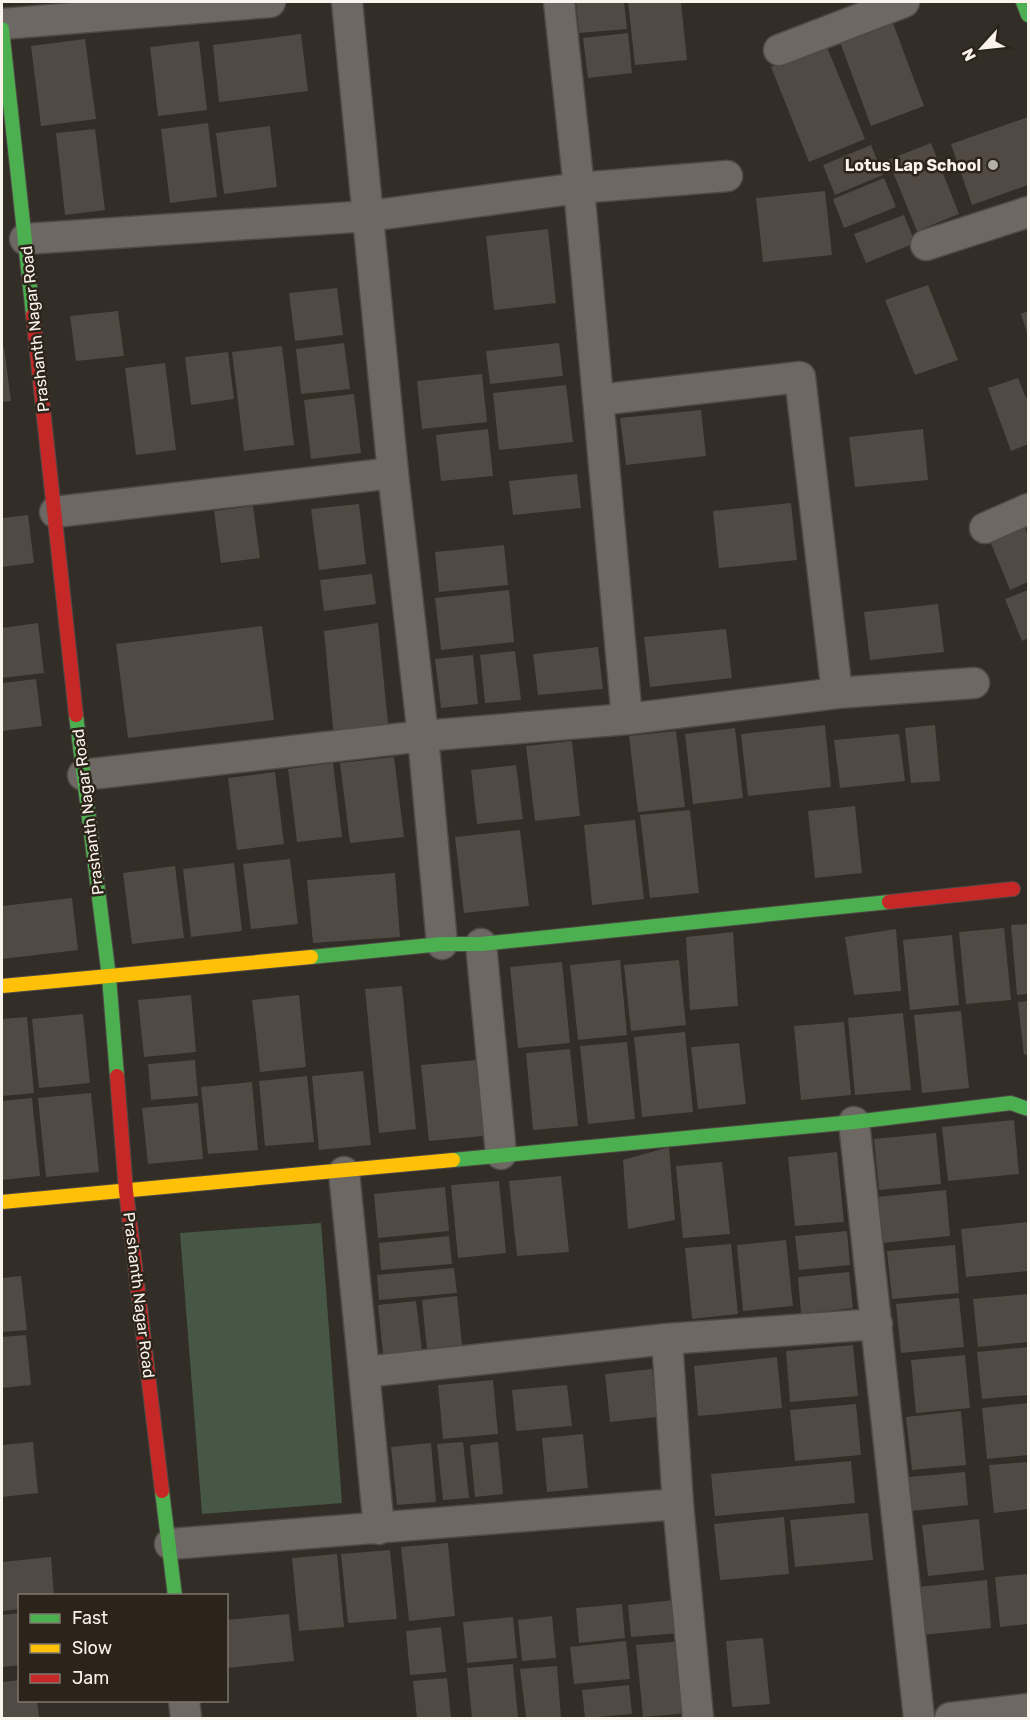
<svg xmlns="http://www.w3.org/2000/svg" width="1030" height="1720" viewBox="0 0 1030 1720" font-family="Rubik,sans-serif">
<rect width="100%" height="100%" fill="#322d27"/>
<path fill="#465746" d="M321,1223L342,1503L202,1514L180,1233Z"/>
<path fill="#514943" d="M576,2H624L627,29L579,33Z
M628,2H681L687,60L635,65Z
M888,10L924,106L871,126L837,34Z
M628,33L632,73L588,78L583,38Z
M301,34L308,91L219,102L213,45Z
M85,39L96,119L41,126L31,46Z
M199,41L207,110L158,116L150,47Z
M826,45L865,139L809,162L771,67Z
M1028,117V185L972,205L951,144Z
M208,123L217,197L170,203L161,129Z
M270,126L277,187L224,194L216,133Z
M95,129L105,210L65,215L56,133Z
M931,143L959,214L917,231L888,160Z
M871,145L883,175L835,195L823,165Z
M884,178L896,207L844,228L833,199Z
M825,191L832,255L763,262L756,198Z
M904,215L915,243L866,263L854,234Z
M548,229L556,303L494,310L486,236Z
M928,285L958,360L915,375L885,300Z
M337,288L343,335L295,341L289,293Z
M118,311L124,356L76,361L70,316Z
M1028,311V336L1021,314Z
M344,343L350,389L301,394L296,349Z
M559,343L563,376L490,384L486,351Z
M282,346L294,445L244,451L232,352Z
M2,347H4L11,401L2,402Z
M228,352L234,399L191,405L185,357Z
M165,363L176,450L136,455L125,368Z
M482,374L487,422L422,429L417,381Z
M1018,378L1026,398L1028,397V444L1011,451L988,388Z
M566,385L573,442L499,450L493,393Z
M354,394L361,453L311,459L304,400Z
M701,410L706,456L626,465L620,418Z
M488,429L493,476L441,481L436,435Z
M923,429L928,480L855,487L849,437Z
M577,474L581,508L513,515L509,481Z
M791,503L797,560L719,568L713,511Z
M359,504L366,564L319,570L311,509Z
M253,506L260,558L221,563L214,511Z
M28,515L34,563L2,567V518Z
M1023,522L1028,536V582L1010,590L988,536Z
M504,545L508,585L439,592L435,552Z
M372,574L376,604L324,611L320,580Z
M509,590L514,642L441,650L435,598Z
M1028,590V638L1022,641L1005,599Z
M938,604L944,652L870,660L864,612Z
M38,623L44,673L2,678V628Z
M378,623L389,733L334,739L324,631Z
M262,626L274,720L128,738L116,644Z
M726,629L732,678L650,687L644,637Z
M598,647L603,689L538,695L533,654Z
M515,651L521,700L485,703L480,655Z
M473,655L478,704L441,708L435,659Z
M36,679L42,726L2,731V683Z
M825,725L831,787L748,796L741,734Z
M935,725L940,781L911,783L905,728Z
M735,728L743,798L693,804L685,734Z
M676,731L685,807L638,812L629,736Z
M899,734L905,781L840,788L834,740Z
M572,741L580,816L535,821L526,746Z
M394,757L404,837L350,843L340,763Z
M333,763L342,837L297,842L288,769Z
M516,765L523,819L477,824L471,770Z
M275,772L284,844L237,850L228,778Z
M855,806L862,873L815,878L808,811Z
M690,810L699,893L650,898L640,815Z
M635,820L644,899L592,905L584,825Z
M520,830L529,906L464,913L455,837Z
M290,859L298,924L251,929L243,864Z
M234,863L242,931L191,937L183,869Z
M175,866L184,938L132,944L123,873Z
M395,873L400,937L313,943L307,880Z
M72,898L78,950L2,959V906Z
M1028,924V994L1017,995L1011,925Z
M1004,928L1011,1000L966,1004L959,932Z
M896,929L901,991L854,995L845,937Z
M733,932L738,1006L690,1010L686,937Z
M952,935L959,1005L910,1010L903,940Z
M620,960L627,1035L578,1040L570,965Z
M679,960L686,1025L631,1031L624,965Z
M562,962L570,1043L518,1048L510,967Z
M402,986L416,1129L379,1133L365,989Z
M191,995L196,1052L144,1057L138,1000Z
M299,995L306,1067L260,1072L252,1000Z
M1028,1001V1054L1024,1055L1018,1002Z
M961,1011L969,1088L922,1093L914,1015Z
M903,1013L911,1090L855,1095L848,1018Z
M83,1014L90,1083L39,1088L32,1019Z
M27,1017L34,1093L2,1096V1019Z
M844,1022L851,1095L801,1100L794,1026Z
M685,1032L693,1112L642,1117L634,1037Z
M627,1042L635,1119L588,1124L580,1046Z
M739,1043L746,1104L698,1109L691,1047Z
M570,1049L578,1126L533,1130L526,1053Z
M195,1060L198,1096L151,1100L148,1064Z
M476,1060L484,1136L429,1141L421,1065Z
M363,1071L371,1145L319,1150L312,1076Z
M307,1076L314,1142L265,1146L259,1081Z
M252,1082L258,1150L208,1154L201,1087Z
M91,1093L99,1172L46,1177L38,1098Z
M32,1098L40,1176L2,1180V1101Z
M198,1103L203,1159L148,1164L142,1108Z
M1014,1120L1019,1174L948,1181L942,1127Z
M936,1133L941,1184L879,1190L874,1139Z
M669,1147L675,1220L628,1229L623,1160Z
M837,1152L844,1222L795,1226L788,1157Z
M722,1162L730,1234L683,1238L676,1166Z
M561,1176L569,1252L517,1256L509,1181Z
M499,1181L506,1253L458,1258L451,1185Z
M445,1187L449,1231L378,1238L374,1194Z
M946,1190L950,1236L882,1243L877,1197Z
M1028,1222V1271L966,1277L961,1229Z
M847,1231L850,1265L799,1270L795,1236Z
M449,1236L452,1264L381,1270L379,1243Z
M786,1240L793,1306L743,1311L737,1245Z
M731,1244L738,1314L692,1319L685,1248Z
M955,1245L959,1293L892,1299L887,1251Z
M454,1268L457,1293L379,1300L377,1275Z
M849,1272L853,1308L801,1314L798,1277Z
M21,1276L27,1330L2,1332V1278Z
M1028,1294V1342L978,1347L973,1299Z
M457,1296L462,1345L427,1349L422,1300Z
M959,1298L964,1347L901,1353L896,1304Z
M416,1301L422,1350L383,1354L378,1305Z
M26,1335L31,1385L2,1388V1337Z
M853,1345L858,1396L790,1402L786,1351Z
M1028,1347V1395L982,1399L977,1352Z
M965,1355L970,1408L916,1413L911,1360Z
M777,1357L782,1408L698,1416L694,1366Z
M652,1369L657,1417L610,1422L605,1374Z
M493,1380L498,1434L443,1439L438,1385Z
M567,1385L572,1426L516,1431L512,1390Z
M1028,1403V1455L987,1459L982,1408Z
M856,1404L861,1455L795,1461L790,1410Z
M961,1411L966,1465L912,1470L906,1417Z
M583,1434L588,1488L547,1492L542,1438Z
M33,1442L38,1493L2,1497V1445Z
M463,1442L469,1498L443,1500L437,1444Z
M498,1442L503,1494L475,1497L470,1445Z
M431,1443L436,1502L397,1505L391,1447Z
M851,1461L855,1503L715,1516L711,1474Z
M1028,1462V1509L994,1513L989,1465Z
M965,1472L968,1505L912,1511L909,1477Z
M868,1513L873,1560L795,1567L790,1520Z
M784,1517L789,1574L720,1580L714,1524Z
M979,1519L984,1570L928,1576L922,1525Z
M448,1543L455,1616L409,1621L401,1547Z
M390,1550L397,1619L348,1623L341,1554Z
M337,1554L344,1627L299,1631L292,1558Z
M51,1557L54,1596H20V1609L2,1611V1562Z
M1028,1574V1624L1000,1627L995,1577Z
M987,1580L991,1628L923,1635L917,1587Z
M675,1600L679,1633L631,1637L628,1605Z
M622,1604L625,1638L579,1643L576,1608Z
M20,1613V1665L2,1667V1615Z
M289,1614L294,1661L226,1668V1620Z
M552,1616L556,1658L522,1661L518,1620Z
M513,1617L517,1658L467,1663L463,1622Z
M441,1627L446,1672L410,1675L406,1631Z
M763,1638L770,1704L732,1707L726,1641Z
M626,1641L630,1679L574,1684L570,1647Z
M683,1641L690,1713L643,1717L636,1645Z
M513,1664L518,1718H472L467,1668Z
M557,1666L561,1717L526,1718L520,1669Z
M447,1678L451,1718H417L413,1681Z
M20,1680V1700H37L39,1718H2V1682Z
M629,1685L632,1714L585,1718L582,1690Z"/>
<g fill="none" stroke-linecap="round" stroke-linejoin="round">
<defs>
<path id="street" d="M347,2L393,473L423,736L442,944
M559,2L579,188L627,719
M2,24L270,2
M779,50L904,2
M25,239L369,216L579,188L727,176
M926,245L1028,212
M598,400L800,377L837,693
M55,512L393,473
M985,528L1028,509
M83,775L423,736L627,719L837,693L974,683
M481,944L501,1154
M854,1122L919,1718
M344,1172L364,1372L667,1339L877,1324
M667,1339L678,1504L698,1718
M364,1372L379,1529
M170,1544L678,1504
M184,1700L186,1718
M950,1718L1028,1709"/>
<path id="fast" d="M1023,2L1028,15
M2,29L33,315
M76,715L109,977L117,1076
M311,957L442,944H481L889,902
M453,1160L854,1122L1011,1103L1028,1109
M162,1491L175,1596"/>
<path id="slow" d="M2,986L311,957
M2,1202L453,1160"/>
<path id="jam" d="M33,315L76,715
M889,902L1013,889
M117,1076L126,1191L162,1491"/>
</defs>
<use href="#street" stroke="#4f4a45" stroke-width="33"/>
<use href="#fast" stroke="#4f4a45" stroke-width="16"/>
<use href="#slow" stroke="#4f4a45" stroke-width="16"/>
<use href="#jam" stroke="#4f4a45" stroke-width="16"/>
<use href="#street" stroke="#6d6864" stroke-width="30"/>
<use href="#fast" stroke="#4caf50" stroke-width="14"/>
<use href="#slow" stroke="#ffc107" stroke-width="14"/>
<use href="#jam" stroke="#c62828" stroke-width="14"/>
</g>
<circle fill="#b3aea7" stroke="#2c241a" stroke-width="2" cx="993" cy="165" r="6"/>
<g text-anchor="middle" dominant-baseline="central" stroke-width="5" stroke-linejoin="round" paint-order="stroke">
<g font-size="16" font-weight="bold" fill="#f9f3ec" stroke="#2c241a" text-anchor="end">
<text x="981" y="165">Lotus Lap School</text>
</g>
<g font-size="16" fill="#f9f3ec" stroke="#2c241a">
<text transform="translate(35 329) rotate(-96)">Prashanth Nagar Road</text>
<text transform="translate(88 812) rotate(-97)">Prashanth Nagar Road</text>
<text transform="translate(139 1295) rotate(83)">Prashanth Nagar Road</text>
</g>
</g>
<rect width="1030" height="1720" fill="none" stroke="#f9f3ec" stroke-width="6"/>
<rect x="18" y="1594" width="210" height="108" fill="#2c241a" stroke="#7e776e" stroke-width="1.5"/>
<rect x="30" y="1614" width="30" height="9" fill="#4caf50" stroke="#7e776e" stroke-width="1.5"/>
<text x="72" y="1624" font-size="18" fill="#f9f3ec">Fast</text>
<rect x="30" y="1644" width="30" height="9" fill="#ffc107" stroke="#7e776e" stroke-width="1.5"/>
<text x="72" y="1654" font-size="18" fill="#f9f3ec">Slow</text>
<rect x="30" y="1674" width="30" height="9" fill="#c62828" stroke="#7e776e" stroke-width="1.5"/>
<text x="72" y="1684" font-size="18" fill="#f9f3ec">Jam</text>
<g transform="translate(982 48) rotate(243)" stroke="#2c241a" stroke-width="4.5" paint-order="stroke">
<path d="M0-4.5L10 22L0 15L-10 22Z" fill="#f9f3ec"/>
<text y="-9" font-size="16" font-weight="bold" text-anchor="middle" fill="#f9f3ec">N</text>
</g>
</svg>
